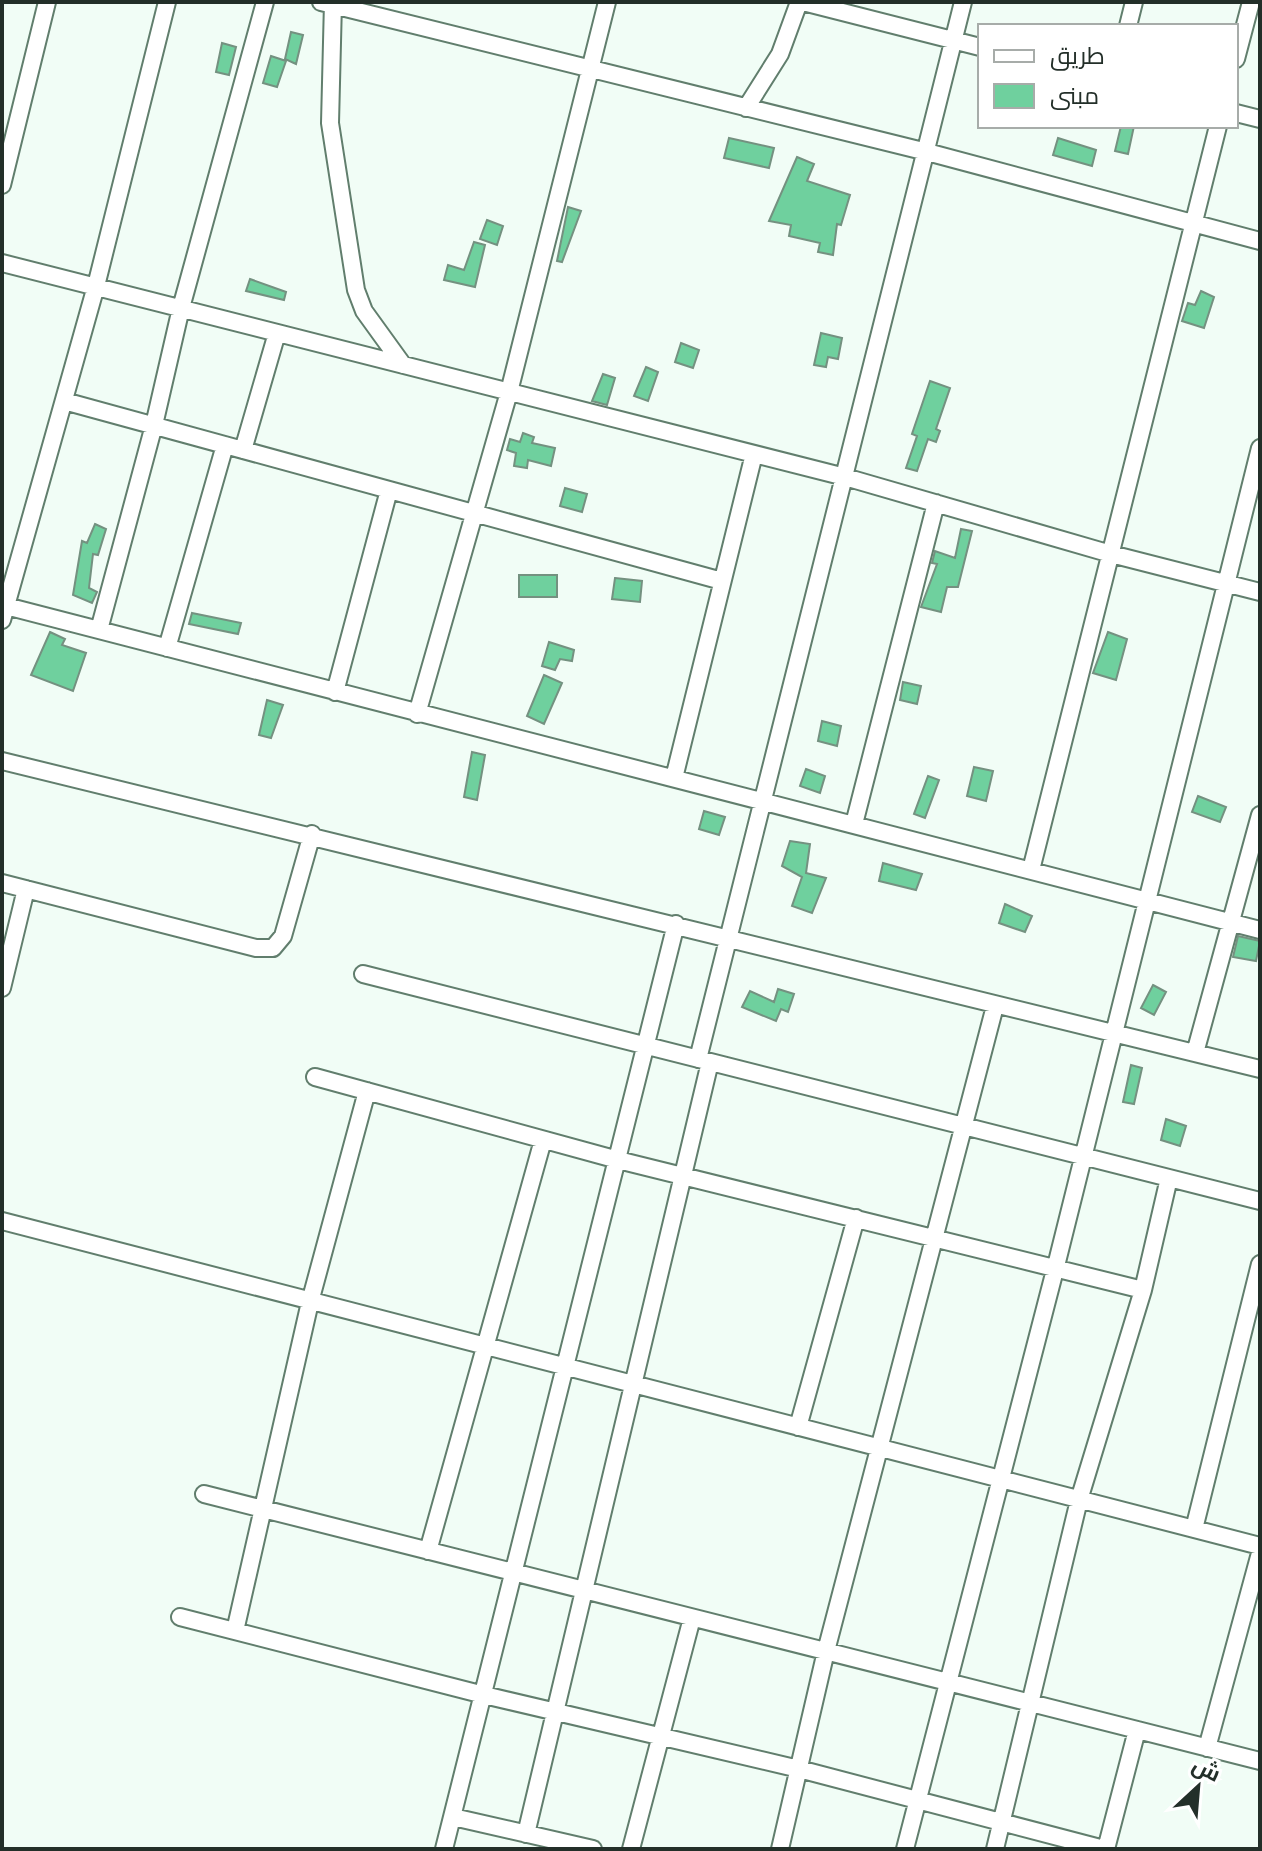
<svg xmlns="http://www.w3.org/2000/svg" width="1262" height="1851" viewBox="0 0 1262 1851" font-family="'Noto Serif',Cairo,serif">
<rect width="100%" height="100%" fill="#f1fdf6"/>
<path fill="#6fd09e" stroke="#749180" stroke-width="2" d="M291,32L303,35L296,64L285,59Z
M222,43L236,47L229,75L216,72Z
M271,56L286,61L277,87L263,83Z
M1121,126H1134L1128,154L1115,151Z
M729,138L774,148L769,168L724,158Z
M1058,138L1096,150L1092,166L1053,155Z
M797,157L814,164L807,181L850,195L841,225L837,224L833,255L818,252L820,243L789,236L791,225L769,221Z
M568,207L581,211L562,262L557,261Z
M487,220L503,226L497,245L480,239Z
M474,242L485,245L475,287L444,280L448,265L464,270Z
M250,279L286,292L284,300L246,291Z
M1201,291L1214,297L1204,328L1182,321L1188,303L1195,305Z
M821,333L842,338L838,359L828,357L826,367L814,365Z
M681,343L699,350L693,368L675,362Z
M646,367L658,372L648,401L634,396Z
M603,374L615,378L607,405L592,401Z
M930,381L950,388L936,429L940,431L936,442L928,439L917,471L906,468L917,436L912,434Z
M523,433L534,437L532,443L555,448L551,466L528,460L527,468L514,466L516,453L507,450L510,439L520,442Z
M565,488L587,494L582,512L560,506Z
M95,524L106,529L98,555L93,554L89,588L97,592L92,603L73,595L82,541L87,543Z
M961,529L972,531L958,587H947L941,612L921,607L937,564L932,563L935,551L955,558Z
M519,575H557V597H519Z
M615,578L642,581L640,602L612,599Z
M192,613L241,623L238,634L189,624Z
M50,632L65,639L62,645L86,653L73,691L31,675Z
M1108,632L1127,639L1116,680L1093,673Z
M549,642L574,650L572,661L560,659L555,670L542,666Z
M544,675L562,683L544,724L527,716Z
M903,682L921,686L917,704L900,700Z
M267,700L283,705L271,738L259,735Z
M822,721L841,726L837,746L818,741Z
M472,752L485,755L477,800L464,797Z
M974,767L993,771L986,801L967,796Z
M806,769L825,776L820,793L800,786Z
M928,776L939,780L925,818L914,814Z
M1198,796L1226,807L1220,822L1192,812Z
M704,811L725,817L719,835L699,829Z
M790,841L810,844L806,873L826,878L812,913L792,906L802,877L782,866Z
M883,863L922,874L916,890L879,881Z
M1005,904L1032,916L1025,932L999,923Z
M1238,936L1260,941L1256,961L1233,957Z
M1153,985L1166,992L1154,1015L1141,1008Z
M778,989L794,994L788,1012L781,1009L776,1021L742,1007L750,991L774,1002Z
M1131,1065L1142,1068L1134,1104L1123,1102Z
M1166,1119L1186,1126L1180,1146L1161,1140Z"/>
<g fill="none" stroke-linecap="round" stroke-linejoin="round">
<defs>
<path id="street" d="M321,2L927,152L1260,241
M333,2L330,123L356,290L364,311L403,365
M803,2L980,47
M1128,26L1134,2
M1236,59L1251,2
M746,108L780,54L799,2
M1236,113L1260,119
M2,185L47,2
M2,263L845,477L1111,554L1260,592
M64,401L722,581
M243,450L277,333
M2,605L1260,930
M2,620L96,286L167,2
M99,630L154,425L181,308L265,2
M167,648L225,445
M335,692L389,490
M417,714L509,392L607,2
M2,761C422,860 840,970 1260,1069
M674,778L754,454
M854,824L936,503
M1031,870L1218,126
M2,883L256,948H273L283,936L312,834
M363,974L1260,1201
M2,988L26,889
M1195,1053L1260,815
M698,1059L963,2
M315,1077L618,1160L1143,1290
M2,1221L1260,1546
M798,1427L856,1218
M204,1494L1260,1761
M1194,1529L1260,1264
M428,1551L543,1140
M180,1617L484,1695L799,1769L1104,1849
M235,1631L310,1302L367,1091
M1207,1748L1260,1553
M453,1817L593,1849
M526,1834L710,1062
M444,1849L676,924
M631,1849L692,1618
M780,1849L826,1651L995,1006
M905,1849L1056,1266L1260,448
M995,1849L1079,1500L1143,1290L1169,1178
M1106,1849L1137,1730"/>
</defs>
<use href="#street" stroke="#617e6d" stroke-width="20"/>
<use href="#street" stroke="#fff" stroke-width="16"/>
</g>
<rect width="1262" height="1851" fill="none" stroke="#232f29" stroke-width="8"/>
<rect x="978" y="24" width="260" height="104" fill="#ffffff" stroke="#a7aca9" stroke-width="2"/>
<rect x="994" y="50" width="40" height="12" fill="#ffffff" stroke="#a7aca9" stroke-width="2"/>
<text x="1050" y="64" font-size="24" fill="#232f29">طريق</text>
<rect x="994" y="84" width="40" height="24" fill="#6fd09e" stroke="#a7aca9" stroke-width="2"/>
<text x="1050" y="104" font-size="24" fill="#232f29">مبنى</text>
<g transform="translate(1198 1787) rotate(26)" stroke="#ffffff" stroke-width="6" paint-order="stroke">
<path d="M0-6L14 30L0 20L-14 30Z" fill="#232f29"/>
<text y="-12" font-size="22" font-weight="bold" text-anchor="middle" fill="#232f29">ش</text>
</g>
</svg>
